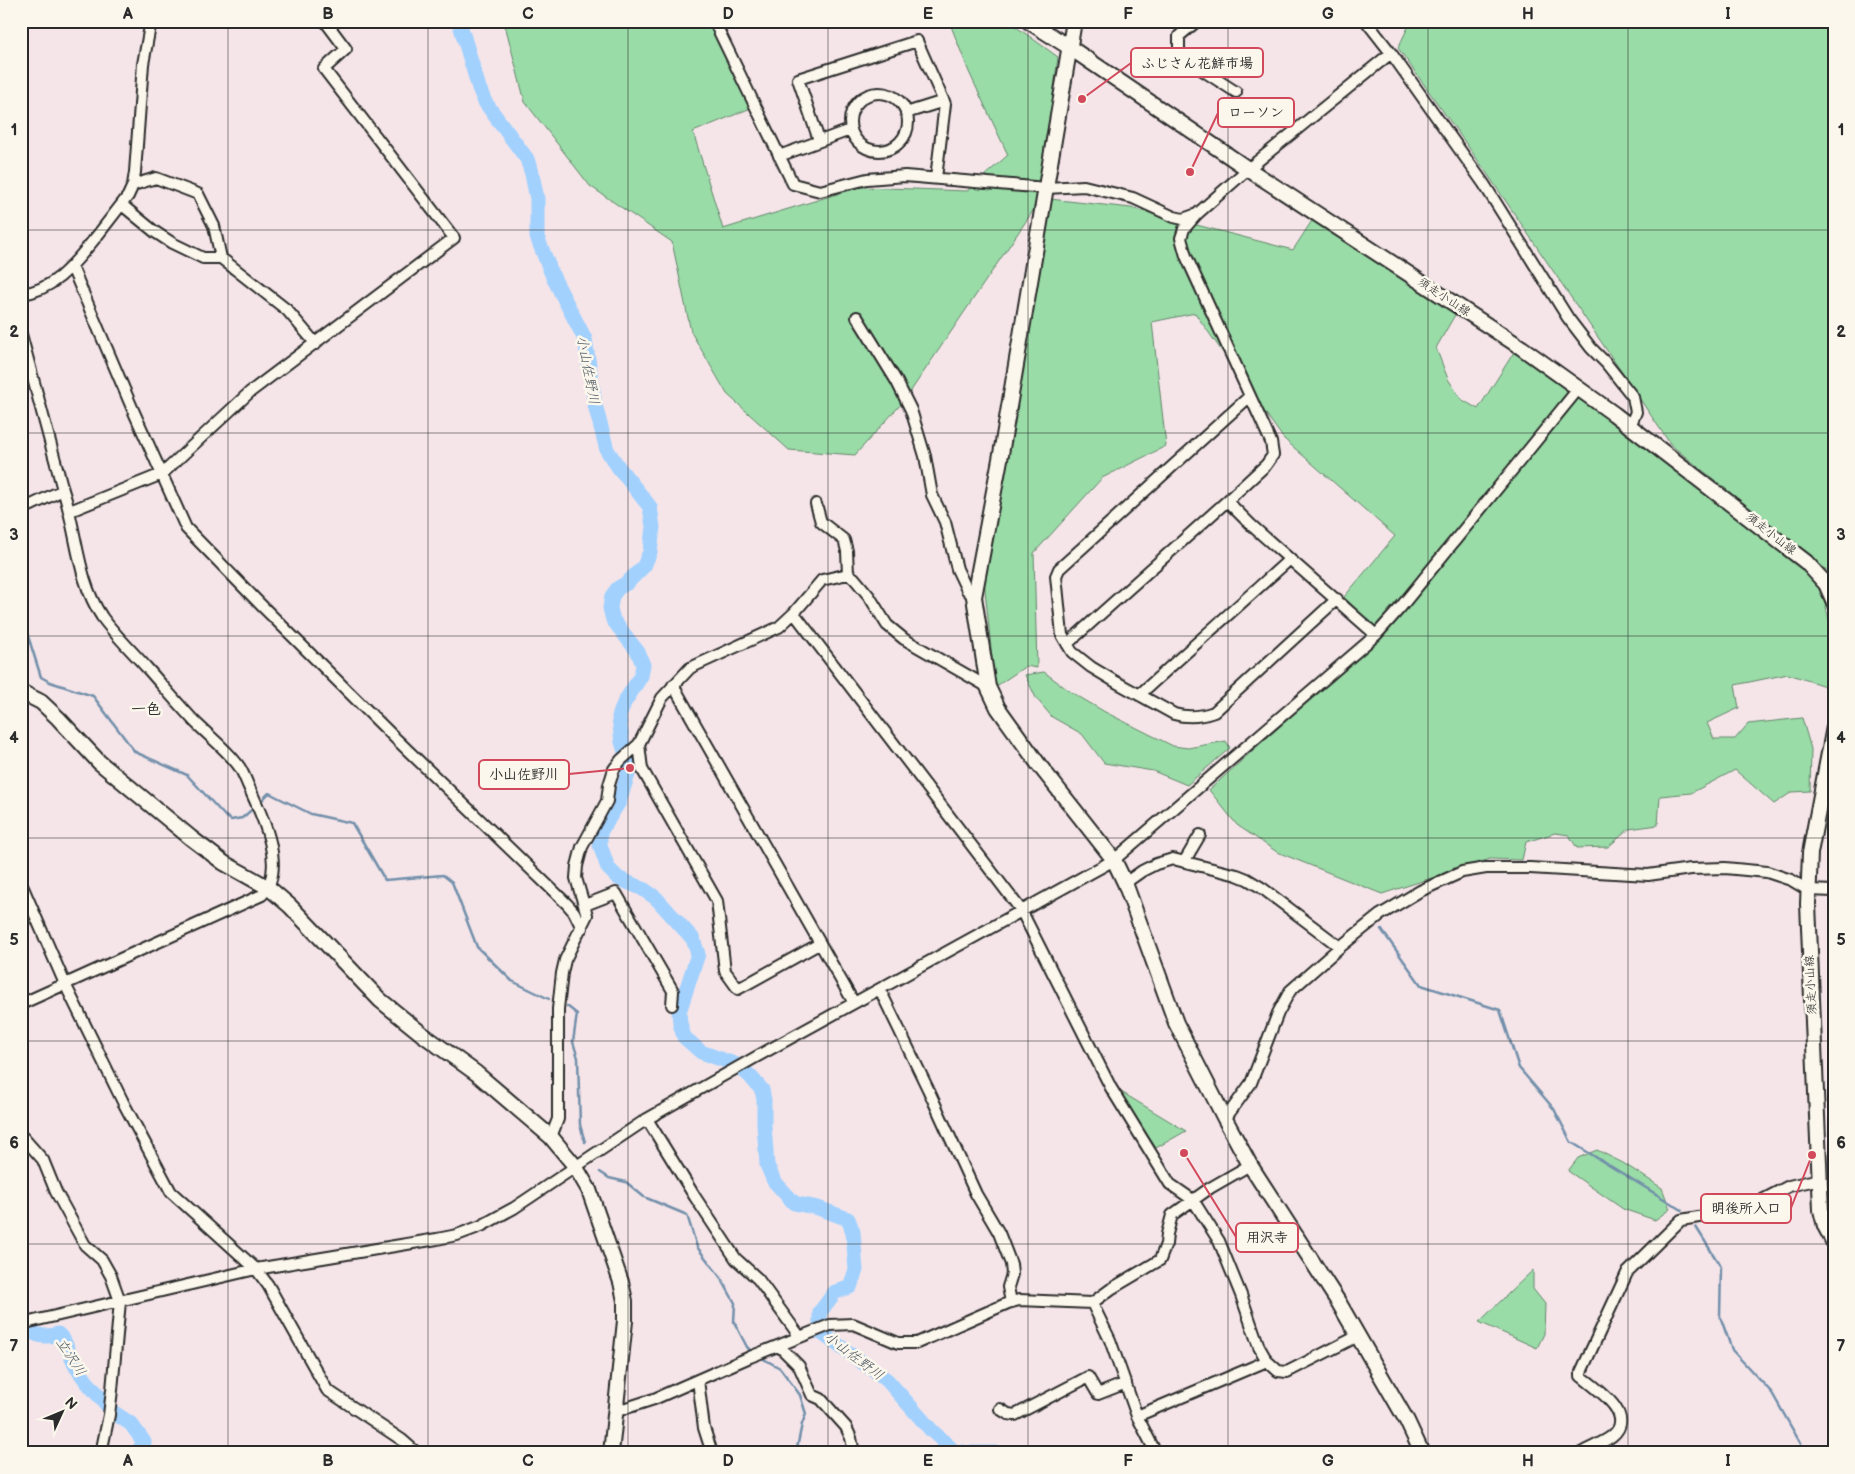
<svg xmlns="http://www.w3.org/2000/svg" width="1855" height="1474" viewBox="0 0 1855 1474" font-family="'Balsamiq Sans','Klee One',sans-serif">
<rect width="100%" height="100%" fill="#f5e5e9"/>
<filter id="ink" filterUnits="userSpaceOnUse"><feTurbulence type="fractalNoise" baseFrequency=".02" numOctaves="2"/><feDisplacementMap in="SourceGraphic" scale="10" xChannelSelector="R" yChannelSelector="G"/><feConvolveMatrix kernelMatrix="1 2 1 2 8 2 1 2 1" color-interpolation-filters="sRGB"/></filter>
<g filter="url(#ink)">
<path fill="#99dca7" stroke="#628469" d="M504,21H709L751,108L693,132L723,229L860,187L967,191L1008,155L969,72L949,21H1008L1058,57L1039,202L904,401L855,455L789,450L727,394L691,332L672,242L590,186L525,102Z
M1411,21H1834V576L1671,445L1484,169L1398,48Z
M1050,199L1131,208L1293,250L1313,219L1456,313L1436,348L1448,379L1461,399L1478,409L1516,349L1544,368L1811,573L1823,593L1834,644V689L1788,674L1735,685L1739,708L1707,723L1714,739H1735L1748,724L1802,718L1811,749L1810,791L1792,792L1774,804L1735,770L1691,793L1660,796L1658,825L1629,829L1608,847L1577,848L1569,835L1555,833L1526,842L1522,860L1490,859L1382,894L1277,852L1237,825L1209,790L1382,634L1344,597L1395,536L1283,438L1195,313L1152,322L1166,446L1102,478L1034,553L1037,668L1026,666L995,687L984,580L1001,412L1024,320Z
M1044,672L1071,692L1105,712L1173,746L1188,748L1226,741L1230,748L1187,785L1153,771L1104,763L1082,734L1052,717L1036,698L1025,675Z
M1118,1090L1186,1131L1156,1148Z
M1597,1150L1623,1163L1662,1188L1670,1209L1655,1220L1623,1209L1568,1171L1578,1158Z
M1533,1270V1289L1545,1304L1544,1334L1537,1348L1479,1322Z"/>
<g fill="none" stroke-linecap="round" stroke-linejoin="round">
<path stroke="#728faa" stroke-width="2.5" d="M21,614L41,677L50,682L93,696L135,752L187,775L224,815L231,820L242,818L256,806
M260,802L269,793L311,814L352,823L385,880L443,875L452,882L477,947L512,981L549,999
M1381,929L1421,985L1500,1010L1519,1068L1554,1109L1571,1142L1682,1210
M567,1006L577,1014L573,1042L578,1058L580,1125L585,1142
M600,1172L609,1178L626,1182L644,1197L687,1215L697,1247L721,1278L735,1303L734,1322L747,1347L753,1353
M1696,1227L1721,1267L1720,1316L1732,1350L1772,1393L1806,1453
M760,1357L780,1368L800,1395L806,1414L802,1424L796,1453"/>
<path stroke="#a2d1fe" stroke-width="15" d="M459,21L479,88L485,102L527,159L532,174L537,199V237L553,277L585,339L595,405L607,450L619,468L650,507L653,527L650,552L644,566L627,583L618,588L612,596L610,608L613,620L638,652L643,665L641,676L624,703L619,717L622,742L630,768L619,802L600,832V845L608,868L618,878L643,889L656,898L693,939L698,954L679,1012L680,1023L684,1037L701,1052L737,1065L750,1076L762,1090L764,1100V1125L767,1165L774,1181L794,1203L818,1208L848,1219L853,1232L856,1270L850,1287L835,1292L820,1312V1332L887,1380L932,1431L954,1451L969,1453
M21,1323C33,1335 42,1339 58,1334L64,1341L76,1367L87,1382L113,1412L131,1424L144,1442L137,1453
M970,1453H996"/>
<defs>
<path id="street" d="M714,21L793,184L820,191L867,179L905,176L1046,188L1084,186L1133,198L1174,217L1183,219L1197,214
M1197,21L1179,36V49L1182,57L1236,92
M1366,21L1391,53L1484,184L1568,318L1591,348L1606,363L1633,397L1636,412L1630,426
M850 122a29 29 0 1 1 58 0a29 29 0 1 1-58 0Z
M906,113L944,101
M819,140L798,79L917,41L945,104L936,178
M779,156L850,130
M133,185L156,178L198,194L214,226L221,258
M122,205L155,232L172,243L203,258H221L287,310L316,344
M72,267L133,410L186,528L261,605L395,738L567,904L574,912L582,928
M21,294C56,290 76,261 97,236C107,223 118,209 128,196L133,185L135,172L143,64L151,21
M857,317L897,382L911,410L925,456L932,495L945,522L957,569L967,590L974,597
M21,334L63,490C77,531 77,580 102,617C115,635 132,651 147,668C163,686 178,704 195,722C209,736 225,748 238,765C242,770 245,778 248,785C261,813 288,868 262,895L21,1004
M1250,396L1059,569L1056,576L1062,635L1072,652L1091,667L1116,682L1174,714C1188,718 1200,717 1214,712L1337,599
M1227,501L1251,525L1376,635
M816,504L821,522L844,540L847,551L848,574
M21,510L63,490
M70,511L162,474L250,392L454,238L324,69L346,49L325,21
M794,613L1021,910L1111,1088L1170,1184L1193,1200L1219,1241L1241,1295L1259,1347L1267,1361L1278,1371L1287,1372L1358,1336
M1067,644L1227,501L1266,465L1273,455L1271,442L1186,256L1181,238L1184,229L1197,214L1248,169L1391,53
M673,685L854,1003
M1139,695L1290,559
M639,744L642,769L717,901L725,971L738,989L819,944
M1184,862L1200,835
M21,883L65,984L123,1102L171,1192L256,1269L268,1285L327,1390L402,1440L417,1453
M1125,883L1142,871L1156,864L1173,859L1237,875L1247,879L1262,888L1340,947
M585,905L616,893L673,991L672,1005
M880,990L928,1089L976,1194L999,1233L1011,1264L1012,1274L1008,1287L1011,1302
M647,1119L695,1197L736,1259L758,1279L800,1337
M1225,1119L1251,1083L1278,1013L1290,991L1340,947L1380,915L1420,891L1462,872L1486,868H1530L1648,875L1691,869L1725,868L1767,872L1791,880L1808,890L1834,891
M21,1135L43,1160L56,1192L85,1245L102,1260L111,1276L120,1301L112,1390L109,1415L101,1453
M551,1137L558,1119V1009L562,973L565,960L587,915L576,878L577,866L582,847L607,801L609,785L614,769L621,760L639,744L662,698L690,668L779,627L794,613L822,580L848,574L854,578L869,596L887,625L904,639L988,687
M1092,1303L1110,1340L1137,1416L1156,1453
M21,1324L256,1269L437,1239L457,1235L481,1226L514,1208L647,1119L756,1057L1114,860L1376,635L1400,608L1579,388
M779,1346L799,1366L812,1395L821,1399L846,1427L851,1438L854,1453
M698,1380L704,1428L712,1453
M1000,1409L1008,1414L1015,1415L1088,1377L1098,1394L1126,1383
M617,1411L654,1399L750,1357L830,1325L853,1324L898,1343H917L1008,1303L1019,1300L1092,1303L1111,1289L1160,1260L1166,1244L1167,1234L1172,1215L1210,1188L1250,1165
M1137,1416L1267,1361
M1581,1453C1591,1447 1603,1443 1612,1436C1638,1415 1595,1388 1581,1376V1372L1627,1273L1681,1220L1745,1209L1789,1186L1820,1179"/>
<path id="secondary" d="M1028,21L1069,47L1248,169L1522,348L1614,414L1806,562L1826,584L1834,602
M1074,21L1001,454L974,597L988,687L998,708L1039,765L1114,860L1125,883L1176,1023L1225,1119L1250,1165L1339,1303L1407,1421L1422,1453
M21,692L41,702L58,718L99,762L191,838L224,863L269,888L290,906L380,1000L422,1034L476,1073L551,1137L575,1166L589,1190L621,1282L625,1301V1321L611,1453
M1834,727L1810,853L1808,904L1821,1210L1825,1226L1834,1243"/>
</defs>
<use href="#street" stroke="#2b2b2b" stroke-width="14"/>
<use href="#secondary" stroke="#2b2b2b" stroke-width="18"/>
<use href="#street" stroke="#fbf7ec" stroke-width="10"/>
<use href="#secondary" stroke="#fbf7ec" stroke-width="14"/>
</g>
</g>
<path fill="none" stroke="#2b2b2b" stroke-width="1" stroke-opacity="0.55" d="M228,21V1453M428,21V1453M628,21V1453M828,21V1453M1028,21V1453M1228,21V1453M1428,21V1453M1628,21V1453M21,230H1834M21,433H1834M21,636H1834M21,838H1834M21,1041H1834M21,1244H1834"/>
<g text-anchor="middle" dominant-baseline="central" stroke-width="5" stroke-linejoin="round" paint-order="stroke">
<g font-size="12" fill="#2b2b2b" stroke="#fbf7ec">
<text transform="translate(1444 297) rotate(33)">須走小山線</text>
<text transform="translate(1771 534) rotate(38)">須走小山線</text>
<text transform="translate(1811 985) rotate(-93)">須走小山線</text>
</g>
<g font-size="14" font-style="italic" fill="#495460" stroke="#fbf7ec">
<text transform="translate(588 370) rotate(79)">小山佐野川</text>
<text transform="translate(854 1356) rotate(37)">小山佐野川</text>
<text transform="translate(71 1357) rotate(57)">立沢川</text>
</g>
<g font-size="15" font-weight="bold" fill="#2b2b2b" stroke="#fbf7ec">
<text x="146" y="709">一色</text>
</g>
</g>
<path fill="none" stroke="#d1495b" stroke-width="2" d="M1082 99L1131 63M1190 172L1218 113M630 768L569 774M1812 1155L1791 1208M1184 1153L1236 1237"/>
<g fill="#d1495b" stroke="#fbf7ec" stroke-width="2">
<circle cx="1082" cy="99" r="5"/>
<circle cx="1190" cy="172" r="5"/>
<circle cx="630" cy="768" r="5"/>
<circle cx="1812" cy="1155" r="5"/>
<circle cx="1184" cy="1153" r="5"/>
</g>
<g fill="#fbf7ec" stroke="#d1495b" stroke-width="2">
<rect x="1131" y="48" width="132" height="29" rx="5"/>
<rect x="1218" y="98" width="76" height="29" rx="5"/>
<rect x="479" y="760" width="90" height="29" rx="5"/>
<rect x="1701" y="1194" width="90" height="29" rx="5"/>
<rect x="1236" y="1223" width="62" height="29" rx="5"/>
</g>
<g font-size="14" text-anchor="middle" font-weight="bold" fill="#2b2b2b">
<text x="1197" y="68">ふじさん花鮮市場</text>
<text x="1256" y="117">ローソン</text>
<text x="524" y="779">小山佐野川</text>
<text x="1746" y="1213">明後所入口</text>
<text x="1267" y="1242">用沢寺</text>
</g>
<rect width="1855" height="1474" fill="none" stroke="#fbf7ec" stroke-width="55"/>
<g transform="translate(62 1412) rotate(46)" stroke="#fbf7ec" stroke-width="4" paint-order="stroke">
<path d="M0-4L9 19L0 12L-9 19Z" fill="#2b2b2b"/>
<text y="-8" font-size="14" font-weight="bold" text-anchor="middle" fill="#2b2b2b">N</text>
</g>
<rect x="28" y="28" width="1800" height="1418" fill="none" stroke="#2b2b2b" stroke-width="2"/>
<g font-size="16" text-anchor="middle" font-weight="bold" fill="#2b2b2b">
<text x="128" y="19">A</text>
<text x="328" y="19">B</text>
<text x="528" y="19">C</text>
<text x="728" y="19">D</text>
<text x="928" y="19">E</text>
<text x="1128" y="19">F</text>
<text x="1328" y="19">G</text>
<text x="1528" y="19">H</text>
<text x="1728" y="19">I</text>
<text x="14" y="135">1</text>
<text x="1841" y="135">1</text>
<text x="14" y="337">2</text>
<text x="1841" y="337">2</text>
<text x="14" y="540">3</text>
<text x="1841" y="540">3</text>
<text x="14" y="743">4</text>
<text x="1841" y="743">4</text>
<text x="14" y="945">5</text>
<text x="1841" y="945">5</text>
<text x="14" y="1148">6</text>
<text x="1841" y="1148">6</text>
<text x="14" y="1351">7</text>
<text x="1841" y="1351">7</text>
<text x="128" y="1466">A</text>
<text x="328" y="1466">B</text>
<text x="528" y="1466">C</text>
<text x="728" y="1466">D</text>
<text x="928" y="1466">E</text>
<text x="1128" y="1466">F</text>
<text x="1328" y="1466">G</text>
<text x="1528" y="1466">H</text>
<text x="1728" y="1466">I</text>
</g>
</svg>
